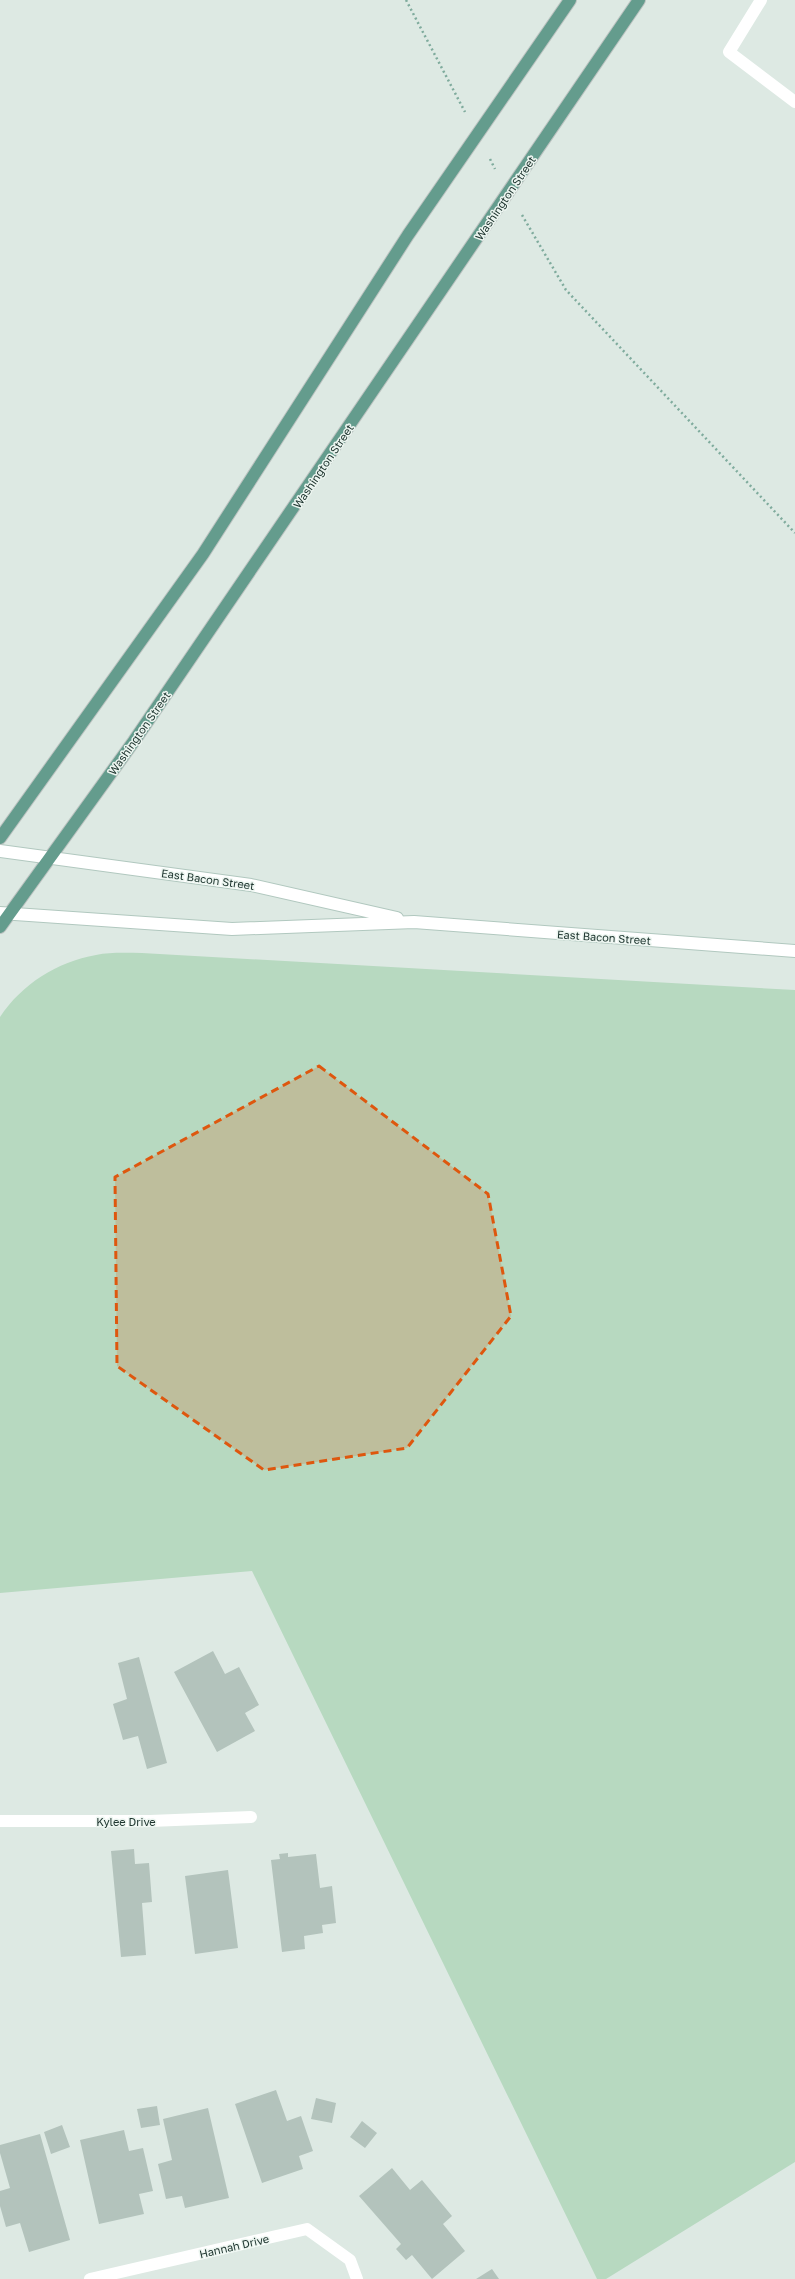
<svg xmlns="http://www.w3.org/2000/svg" width="795" height="2279" viewBox="0 0 795 2279" font-family="'Golos Text',sans-serif">
<rect width="100%" height="100%" fill="#dde9e3"/>
<path fill="#b7d9c0" d="M142,953L795,990V2162L606,2279H597L252,1571L0,1593V1017C22,984 57,962 96,955C110,952 127,953 142,953Z"/>
<path fill="#b3c3bc" d="M213,1651L225,1674L239,1667L259,1705L245,1713L255,1731L217,1752L174,1672Z
M139,1657L167,1763L147,1769L138,1736L123,1740L113,1704L127,1699L118,1663Z
M134,1849L135,1864L149,1863L152,1902L142,1903L146,1955L121,1957L111,1851Z
M288,1853V1857L316,1854L320,1888L332,1886L336,1923L322,1925L323,1933L304,1936L305,1949L282,1952L271,1860L280,1859L279,1854Z
M228,1870L238,1948L195,1954L185,1876Z
M276,2090L287,2121L301,2116L313,2151L299,2156L303,2169L262,2183L235,2104Z
M316,2098L336,2103L332,2123L311,2119Z
M157,2106L160,2125L141,2128L137,2109Z
M208,2108L229,2198L185,2208L182,2196L166,2199L158,2164L172,2160L163,2119Z
M362,2121L377,2133L365,2148L350,2137Z
M62,2125L70,2147L51,2154L44,2132Z
M124,2130L129,2151L143,2148L153,2191L139,2194L144,2214L99,2224L80,2140Z
M40,2134L70,2240L29,2252L20,2223L6,2227L0,2206V2191L10,2188L0,2153V2145Z
M392,2168L410,2190L422,2180L452,2216L443,2224L465,2251L432,2279L412,2255L406,2260L396,2249L401,2244L359,2196Z
M492,2269L499,2279H476Z"/>
<g fill="none" stroke-linecap="round" stroke-linejoin="round">
<defs>
<path id="secondary" d="M0,851L251,885L397,918
M0,913L232,929L414,922L795,951"/>
<path id="primary" d="M0,838L203,554L408,235L570,0
M0,927L134,741L639,0"/>
</defs>
<use href="#secondary" stroke="#b1c8bf" stroke-width="14"/>
<use href="#primary" stroke="#bcc3c1" stroke-width="14"/>
<path stroke="#7fab9d" stroke-width="2.5" stroke-dasharray="2 3" stroke-linecap="butt" d="M406,0L465,112
M490,159L495,169
M522,215L566,290L795,533"/>
<path stroke="#fff" stroke-width="12" d="M761,0L729,52L795,102"/>
<path stroke="#fff" stroke-width="12" d="M0,1821H150L251,1817
M90,2279L307,2229L350,2260L357,2279"/>
<use href="#secondary" stroke="#fff" stroke-width="12"/>
<use href="#primary" stroke="#649c8d" stroke-width="12"/>
</g>
<path fill="#de570e" fill-opacity="0.2" stroke="#de570e" stroke-width="3" stroke-dasharray="8 5" stroke-linejoin="round" d="M319,1066L488,1194L511,1316L407,1448L264,1470L117,1366L115,1177Z"/>
<g text-anchor="middle" dominant-baseline="central" stroke-width="3" stroke-linejoin="round" paint-order="stroke">
<g font-size="11" fill="#203731" stroke="#edf6f1">
<text transform="translate(505 198) rotate(-56)">Washington Street</text>
<text transform="translate(323 466) rotate(-56)">Washington Street</text>
<text transform="translate(139 733) rotate(-55)">Washington Street</text>
<text transform="translate(208 879) rotate(8)">East Bacon Street</text>
<text transform="translate(604 937) rotate(4)">East Bacon Street</text>
<text x="126" y="1821">Kylee Drive</text>
<text transform="translate(234 2246) rotate(-13)">Hannah Drive</text>
</g>
</g>
</svg>
